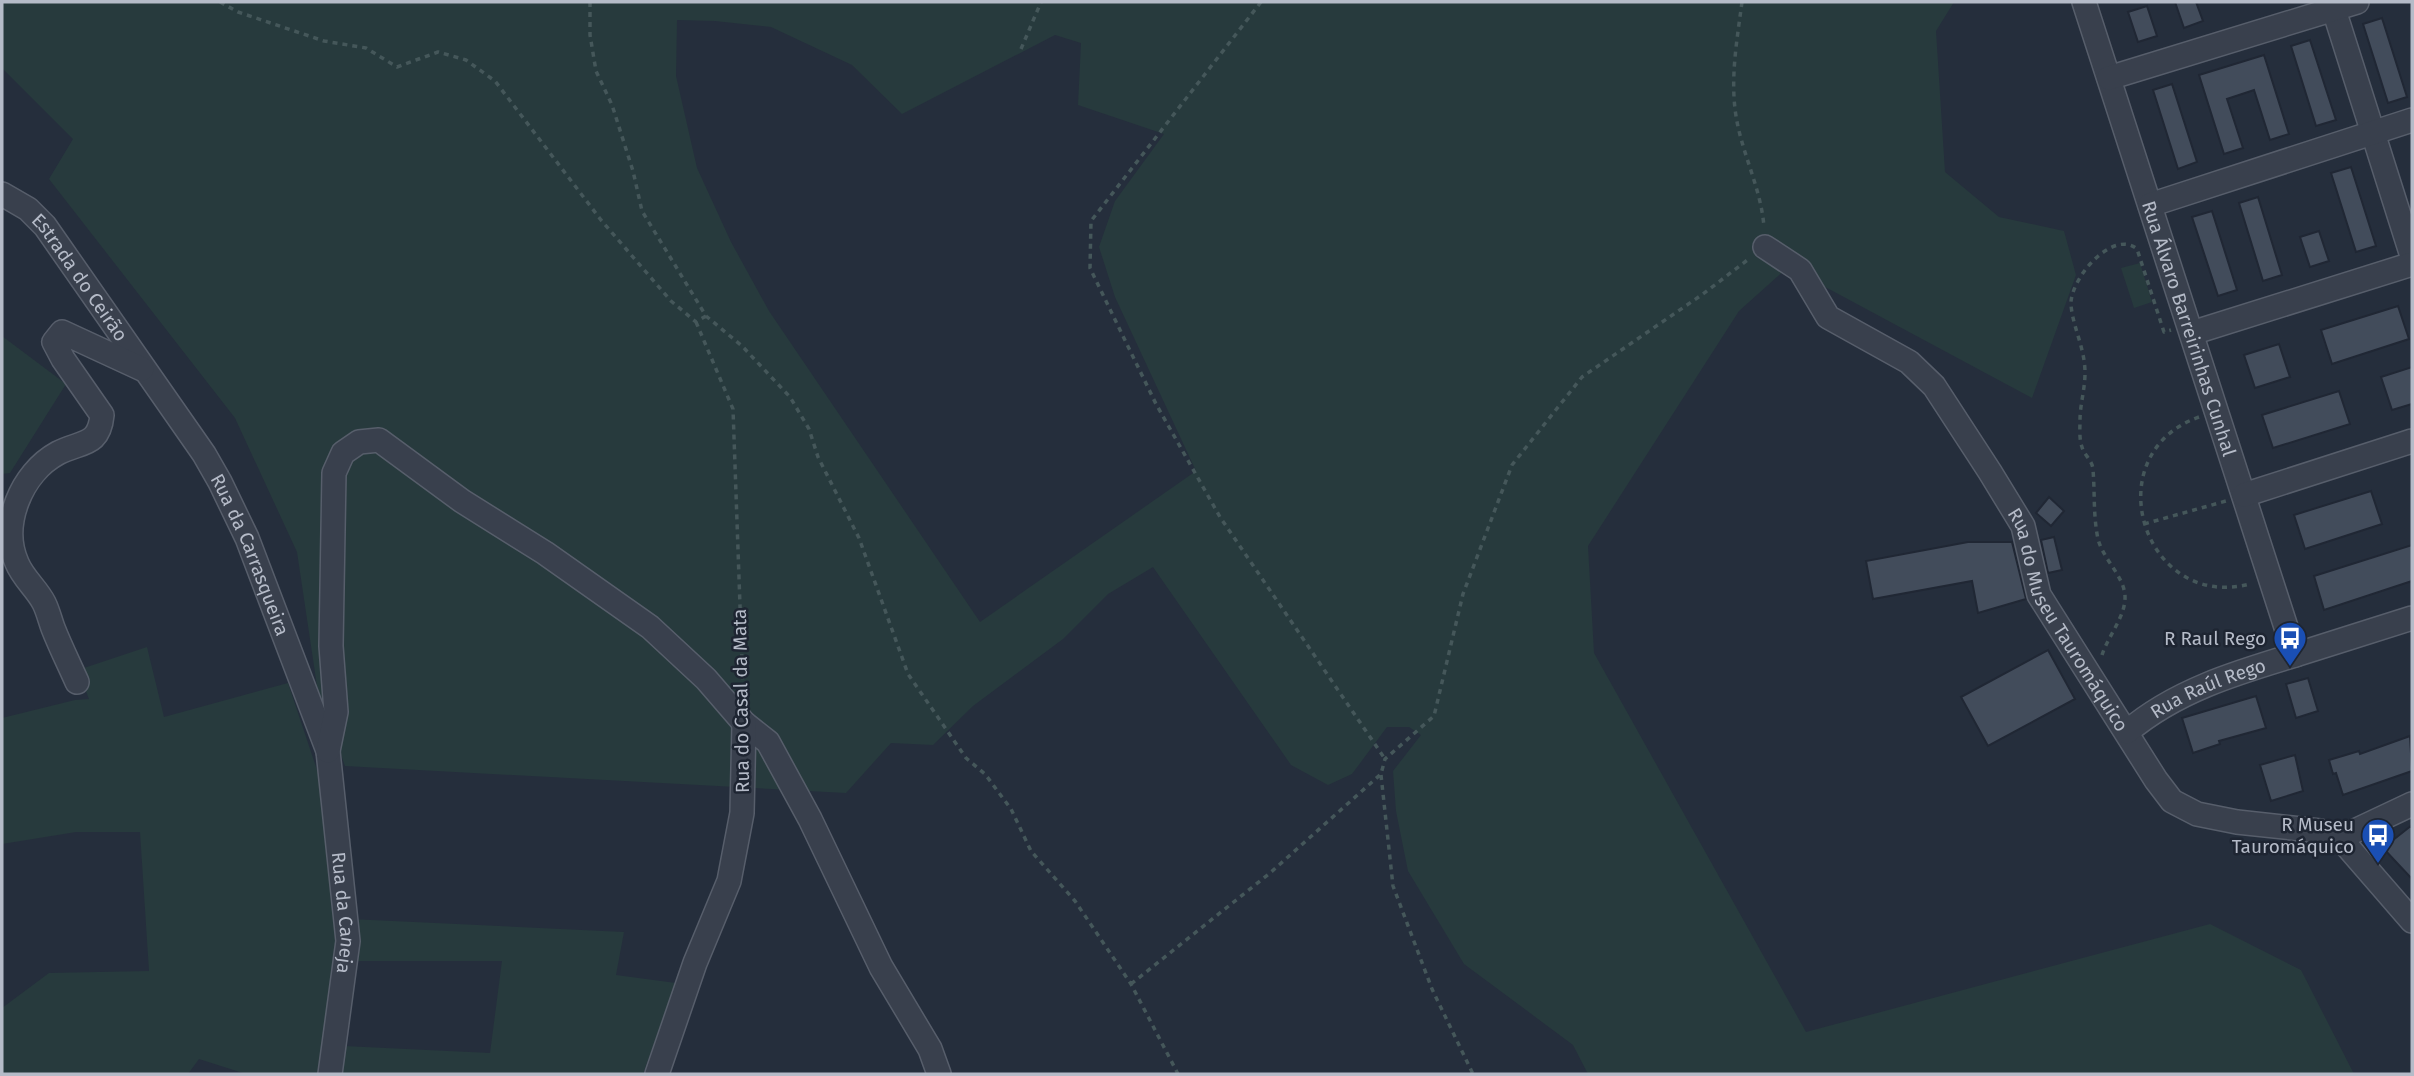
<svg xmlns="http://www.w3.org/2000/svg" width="2414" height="1076" viewBox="0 0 2414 1076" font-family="'Fira Sans',sans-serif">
<rect width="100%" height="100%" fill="#252e3c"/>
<path fill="#273a3d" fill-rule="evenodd" d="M2,2H1954L1936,31L1945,172L1999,217L2064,231L2076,275L2032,398L1788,267L1739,311L1588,546L1594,653L1806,1032L2210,924L2301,970L2354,1074H1588L1573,1045L1464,964L1408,871L1396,811L1393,771L1421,735L1409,727H1387L1352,774L1328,785L1291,765L1153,567L1108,594L1063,639L973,706L933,745L891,743L846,793L345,766L317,686L297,552L235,418L49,179L73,139L2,68ZM677,20L715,21L771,27L852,65L902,114L1055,35L1081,43L1078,105L1164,134L1115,201L1099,247L1115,297L1196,471L980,622L769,311L731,242L697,168L676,76Z
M2140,263L2152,302L2134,308L2121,268Z
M2,336L66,384L10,473L2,474Z
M147,647L164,717L288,683L320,779L327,863L337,914V957L320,1074H246L199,1059L188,1074H2V1008L49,973L149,971L140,832H76L2,844V718L75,700L89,699L78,670Z
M350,919L624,932L616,975L676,983L643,1074H336L344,1046L490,1053L502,961H353Z"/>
<path fill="#424c5b" stroke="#202734" stroke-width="2" d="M2175,2H2196L2203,21L2184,28Z
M2147,6L2157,36L2138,42L2128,12Z
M2382,18L2407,97L2388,103L2363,24Z
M2310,40L2336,120L2316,126L2291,46Z
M2264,55L2289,134L2270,140L2254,90L2227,99L2243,148L2224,154L2199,75Z
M2172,84L2197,162L2178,169L2153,90Z
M2351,167L2376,246L2356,252L2331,173Z
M2258,197L2282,275L2263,281L2239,203Z
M2212,211L2237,290L2218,296L2192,217Z
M2319,231L2329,261L2310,267L2300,237Z
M2398,306L2409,339L2332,364L2321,330Z
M2279,344L2290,377L2255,388L2244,355Z
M2412,367V404L2392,410L2381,377Z
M2339,391L2350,424L2273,448L2262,415Z
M2371,491L2382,524L2305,549L2294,515Z
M2049,497L2064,511L2051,526L2036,513Z
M2054,537L2062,570L2048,573L2041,540Z
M1968,542H2012L2026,599L1978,613L1972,581L1873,599L1866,561Z
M2412,545V581L2324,610L2314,576Z
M2048,650L2075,699L1988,746L1961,697Z
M2308,678L2318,711L2296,718L2286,684Z
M2256,696L2266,728L2219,741L2220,744L2193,753L2182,718Z
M2410,736L2412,771L2343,795L2336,773L2333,774L2329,760L2359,751L2360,754Z
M2295,755L2303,791L2271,801L2260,765Z
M2412,825V879L2383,848Z"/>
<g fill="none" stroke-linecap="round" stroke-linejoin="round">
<defs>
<g id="minor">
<path id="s1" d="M2084,2L2295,655"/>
<path d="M2334,10L2412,256"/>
<path d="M2109,78L2357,2"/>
<path id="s2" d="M2,194L28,209L45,226L204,454L220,482L247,538L328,751L348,941L330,1074"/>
<path d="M2150,205L2412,120"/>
<path id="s3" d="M1765,247L1800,270L1828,317L1909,362L1934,386L1990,472L2023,526L2039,595L2156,780L2172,801L2197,814L2237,822L2320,831L2340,838L2412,921"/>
<path d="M2192,333L2412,264"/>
<path d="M2244,495L2412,441"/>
<path d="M77,682C69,664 60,646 53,628C50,620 48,611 44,603C37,589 23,578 17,563C0,525 21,473 58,453C81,441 99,447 102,415L63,359L54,342L62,332L142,369"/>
<path id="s4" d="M2127,732C2175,691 2235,673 2295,655C2334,643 2373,630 2412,618"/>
<path d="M328,751L336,712L331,646L334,473L343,453L359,442L379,440L462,501L545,553L650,627L706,679L744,723L768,742L810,819L881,967L930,1049L939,1074"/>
<path d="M2340,838L2412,804"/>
<path d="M657,1074L695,963L729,881L742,813L744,723"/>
</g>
</defs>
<use href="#minor" stroke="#575e6b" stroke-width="26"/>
<path stroke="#45575a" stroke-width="3.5" stroke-dasharray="5 5" stroke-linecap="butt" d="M220,2L238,12L324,41L366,48L397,67L438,52L466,60L495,81L601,220L671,301L696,322L706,316
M590,2V35L596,71L612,105L633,171L642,211L706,316L742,346L790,397L809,429L818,457L859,538L908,674L966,758L985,774L1011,809L1031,851L1075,901L1131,984L1178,1074
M1261,2L1091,221L1090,268L1156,404L1220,517L1385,759
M1742,2C1737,40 1730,78 1736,116C1742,154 1761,188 1764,227
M1021,49L1041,2
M696,322L733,409L743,690
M2199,417C2094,454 2143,612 2250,584
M2144,524L2226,501
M2102,655C2108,636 2126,616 2125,596C2124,576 2103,559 2098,539C2093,515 2095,493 2093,470C2093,461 2084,455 2082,447C2079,439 2080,428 2080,420C2080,405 2085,389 2085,373C2085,348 2073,328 2071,305C2070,292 2082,272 2091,263C2101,252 2122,236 2137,249L2164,332L2171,330
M1381,775L1393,886L1432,989L1473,1074
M1131,984L1270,873L1381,774L1385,759L1434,716L1463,594L1512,465L1582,377L1703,294L1750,258"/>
<use href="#minor" stroke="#39404d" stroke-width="23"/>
</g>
<defs>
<symbol id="bus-pin" viewBox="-11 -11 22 30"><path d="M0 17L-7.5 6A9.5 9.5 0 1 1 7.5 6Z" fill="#1a4fb4" stroke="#1e2532"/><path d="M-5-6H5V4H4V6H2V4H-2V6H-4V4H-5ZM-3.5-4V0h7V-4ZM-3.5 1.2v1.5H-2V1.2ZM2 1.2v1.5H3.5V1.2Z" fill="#fff"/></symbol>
</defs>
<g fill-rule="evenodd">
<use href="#bus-pin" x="2271" y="619" width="38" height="52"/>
<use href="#bus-pin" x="2359" y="816" width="38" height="52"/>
</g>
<g text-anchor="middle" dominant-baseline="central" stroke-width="5" stroke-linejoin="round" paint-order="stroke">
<g font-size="19" fill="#b5bbc8" stroke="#1e2532">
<text stroke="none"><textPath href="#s2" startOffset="116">Estrada do Ceirão</textPath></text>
<text stroke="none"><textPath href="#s1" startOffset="343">Rua Álvaro Barreirinhas Cunhal</textPath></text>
<text stroke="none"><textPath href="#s2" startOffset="443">Rua da Carrasqueira</textPath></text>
<text stroke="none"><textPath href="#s3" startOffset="495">Rua do Museu Tauromáquico</textPath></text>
<text stroke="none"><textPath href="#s4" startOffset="93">Rua Raúl Rego</textPath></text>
<text transform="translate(741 701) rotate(-91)">Rua do Casal da Mata</text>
<text stroke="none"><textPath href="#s2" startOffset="817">Rua da Caneja</textPath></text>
</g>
<g font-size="19" fill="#b5bbc8" stroke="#1e2532" text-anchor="end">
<text x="2266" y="638">R Raul Rego</text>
<text x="2354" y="824">R Museu<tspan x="2354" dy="22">Tauromáquico</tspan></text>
</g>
</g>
<rect width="2414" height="1076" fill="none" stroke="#b5bbc8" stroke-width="7"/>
</svg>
